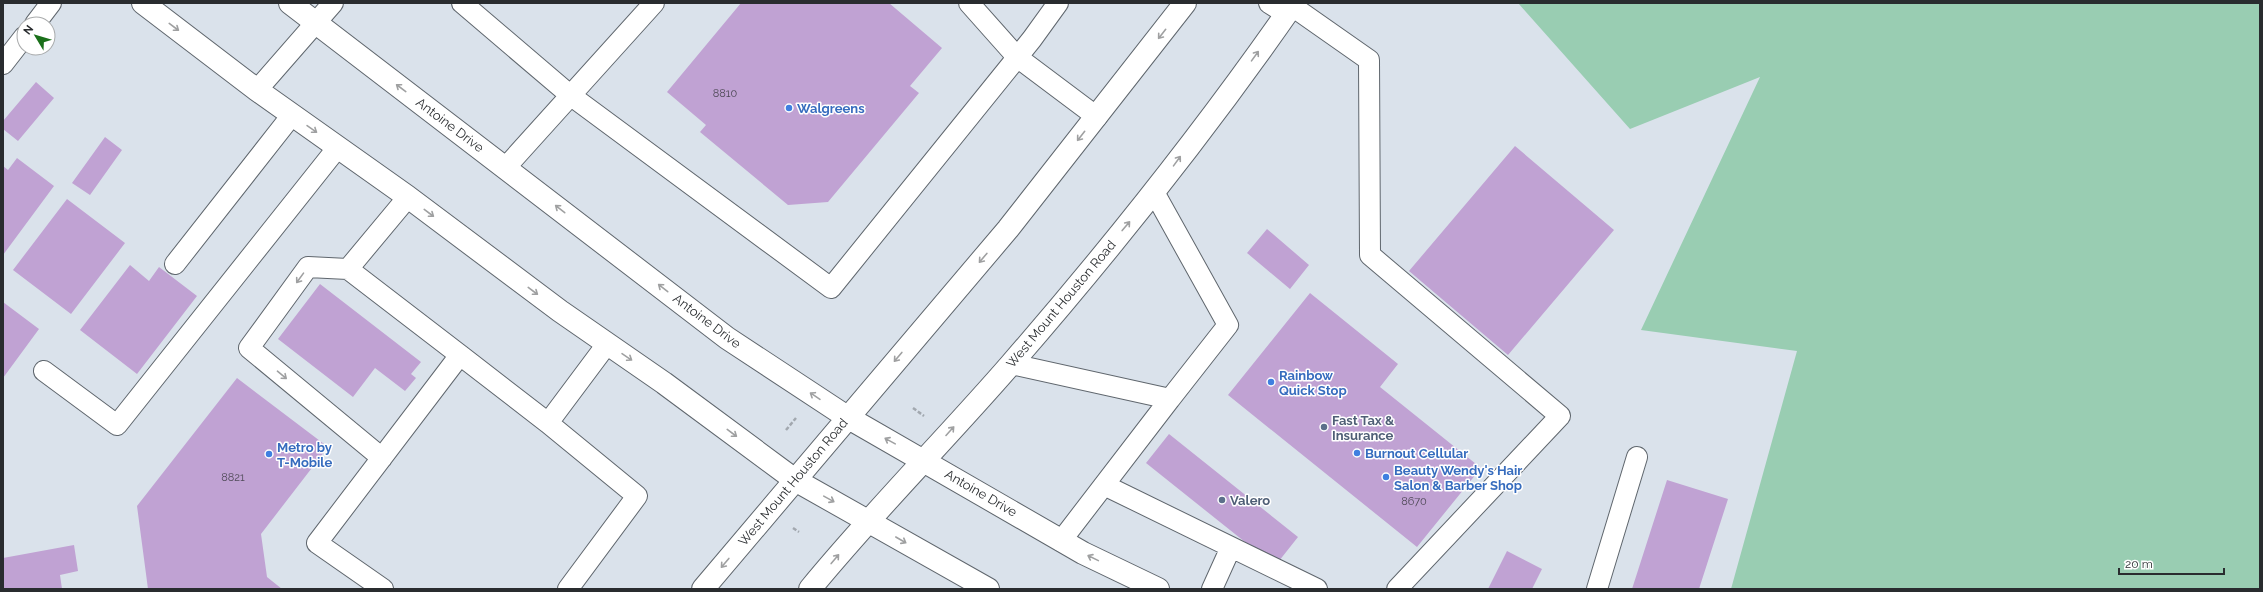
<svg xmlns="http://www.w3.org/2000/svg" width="2263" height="592" viewBox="0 0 2263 592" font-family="Raleway,sans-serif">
<rect width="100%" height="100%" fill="#dae2eb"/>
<path fill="#99cdb2" d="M1518,3H2260V589H1731L1797,351L1641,330L1760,77L1630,129Z"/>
<path fill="#c0a2d3" d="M741,3H889L942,48L910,86L919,93L828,202L788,205L700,132L706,125L667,92Z
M36,82L54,98L18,141L3,129V121Z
M105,137L122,150L90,195L72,183Z
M1515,146L1614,230L1508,355L1409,271Z
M17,158L54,186L3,255V166L8,170Z
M67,199L125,243L71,314L13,270Z
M1267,229L1309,265L1290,289L1247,253Z
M130,265L149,281L159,267L197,296L137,374L80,330Z
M320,284L421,362L411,374L416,378L405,391L375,368L353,397L278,339Z
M1310,293L1398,364L1380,387L1481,468L1417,547L1228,395Z
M3,302L39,329L3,378Z
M237,378L328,447L261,534L267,577L282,589H148L137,506Z
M1169,434L1298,537L1275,566L1146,463Z
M1667,480L1728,499L1699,589H1632Z
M74,545L78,571L60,575L62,589H3V558Z
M1507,551L1542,569L1532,589H1488Z"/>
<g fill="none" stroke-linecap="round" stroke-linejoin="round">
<defs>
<path id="lane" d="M462,3L570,95L831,288L1032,39L1058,3
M969,3L1017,57L1097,117
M1269,3L1286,14
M1292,6L1369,60L1370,255L1560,416L1397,589
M35,24L51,3
M3,64L24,37
M257,90L333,3
M506,167L654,3
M175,264L292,115
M348,269L308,267L249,348L382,458
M460,355L548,423
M1011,364L1170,399L1228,325L1154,192
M44,371L117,425L338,147
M1104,485L1317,589
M1061,541L1170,399
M383,589L317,543L460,355L348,269L408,197
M568,589L637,496L548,423L607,344
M1212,589L1231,547
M1597,589L1637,457"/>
<path id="secondary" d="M143,3L257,90L408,197L560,311L664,383L795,480L988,589
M290,3L727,338L847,417L1083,553L1158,589
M703,589L1008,229L1185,3
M810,589C874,511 945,440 1011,364C1111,249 1207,128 1294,3"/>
</defs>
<use href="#lane" stroke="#5f666d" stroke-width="22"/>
<use href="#secondary" stroke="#5f666d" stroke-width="24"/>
<path stroke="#a2a8af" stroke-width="2.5" stroke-dasharray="4 2" stroke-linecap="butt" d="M913,408L924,416
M786,430L796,418
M793,528L799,532"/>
<use href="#lane" stroke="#fff" stroke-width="20"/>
<use href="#secondary" stroke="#fff" stroke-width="22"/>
</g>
<defs><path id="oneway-shaft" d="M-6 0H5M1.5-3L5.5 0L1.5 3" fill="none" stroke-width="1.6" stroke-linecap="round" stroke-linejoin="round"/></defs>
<g stroke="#9fa0a1">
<use href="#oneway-shaft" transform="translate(174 27) rotate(37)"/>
<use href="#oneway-shaft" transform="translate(1162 34) rotate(128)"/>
<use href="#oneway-shaft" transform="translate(1255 56) rotate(-54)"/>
<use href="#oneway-shaft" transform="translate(401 88) rotate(-143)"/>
<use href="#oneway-shaft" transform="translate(312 129) rotate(35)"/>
<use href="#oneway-shaft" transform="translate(1081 136) rotate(128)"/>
<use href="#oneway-shaft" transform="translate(1177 161) rotate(-54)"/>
<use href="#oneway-shaft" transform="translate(560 209) rotate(-142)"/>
<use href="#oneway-shaft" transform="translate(429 213) rotate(37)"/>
<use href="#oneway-shaft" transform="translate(1126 226) rotate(-50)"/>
<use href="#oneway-shaft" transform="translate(983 258) rotate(130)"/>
<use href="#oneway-shaft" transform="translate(300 278) rotate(126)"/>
<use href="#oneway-shaft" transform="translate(663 288) rotate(-142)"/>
<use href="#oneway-shaft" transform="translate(533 291) rotate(37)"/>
<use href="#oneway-shaft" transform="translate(627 357) rotate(34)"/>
<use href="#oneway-shaft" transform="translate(898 357) rotate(130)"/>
<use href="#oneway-shaft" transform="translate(282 375) rotate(40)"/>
<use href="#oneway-shaft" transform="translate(815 396) rotate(-146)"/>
<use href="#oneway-shaft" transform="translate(950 431) rotate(-48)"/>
<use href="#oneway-shaft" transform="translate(732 433) rotate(37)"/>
<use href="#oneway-shaft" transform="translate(890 441) rotate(-151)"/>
<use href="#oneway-shaft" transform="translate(829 499) rotate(29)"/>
<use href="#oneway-shaft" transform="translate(901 540) rotate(30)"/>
<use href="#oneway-shaft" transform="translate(1093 558) rotate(-154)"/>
<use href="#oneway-shaft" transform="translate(835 559) rotate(-50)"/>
<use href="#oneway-shaft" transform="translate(725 563) rotate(130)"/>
</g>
<g fill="#3f7fe0" stroke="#fff" stroke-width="1.5">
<circle cx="789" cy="108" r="4"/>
<circle cx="1271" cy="382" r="4"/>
<circle cx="1357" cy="453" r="4"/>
<circle cx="269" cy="454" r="4"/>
<circle cx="1386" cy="477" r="4"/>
</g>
<g fill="#5c6f8a" stroke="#fff" stroke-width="1.5">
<circle cx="1324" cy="427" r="4"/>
<circle cx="1222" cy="500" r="4"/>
</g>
<g text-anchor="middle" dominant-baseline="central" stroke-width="3" stroke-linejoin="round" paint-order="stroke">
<g font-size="11" fill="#4f4a58">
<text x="725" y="93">8810</text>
<text x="233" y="477">8821</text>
<text x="1414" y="501">8670</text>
</g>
<g font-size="13" font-weight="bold" fill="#366cbe" stroke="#fff" text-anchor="start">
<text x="797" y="108">Walgreens</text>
<text x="1279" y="375">Rainbow<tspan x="1279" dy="15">Quick Stop</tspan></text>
<text x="277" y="447">Metro by<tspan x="277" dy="15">T-Mobile</tspan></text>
<text x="1365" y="453">Burnout Cellular</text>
<text x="1394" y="470">Beauty Wendy's Hair<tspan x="1394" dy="15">Salon &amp; Barber Shop</tspan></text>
</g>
<g font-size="13" fill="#292c2f" stroke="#fff">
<text transform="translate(450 125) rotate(37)">Antoine Drive</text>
<text transform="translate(1061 304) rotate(-50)">West Mount Houston Road</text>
<text transform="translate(707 321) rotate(37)">Antoine Drive</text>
<text transform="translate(793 482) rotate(-50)">West Mount Houston Road</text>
<text transform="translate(981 493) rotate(30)">Antoine Drive</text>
</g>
<g font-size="13" font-weight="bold" fill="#4e5e75" stroke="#fff" text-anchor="start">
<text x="1332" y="420">Fast Tax &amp;<tspan x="1332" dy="15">Insurance</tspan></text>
<text x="1230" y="500">Valero</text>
</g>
</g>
<rect width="2263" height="592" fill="none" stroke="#292c2f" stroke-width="8"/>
<g transform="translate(36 36) rotate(308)"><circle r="19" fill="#ffffff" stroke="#a9abac"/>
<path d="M0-3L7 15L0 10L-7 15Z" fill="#1a701a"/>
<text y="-6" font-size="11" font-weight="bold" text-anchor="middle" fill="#292c2f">N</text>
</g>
<path d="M2119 568v6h105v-6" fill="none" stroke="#292c2f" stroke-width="2"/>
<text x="2125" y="568" font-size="12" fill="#292c2f" stroke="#ffffff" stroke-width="3" paint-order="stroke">20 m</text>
</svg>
